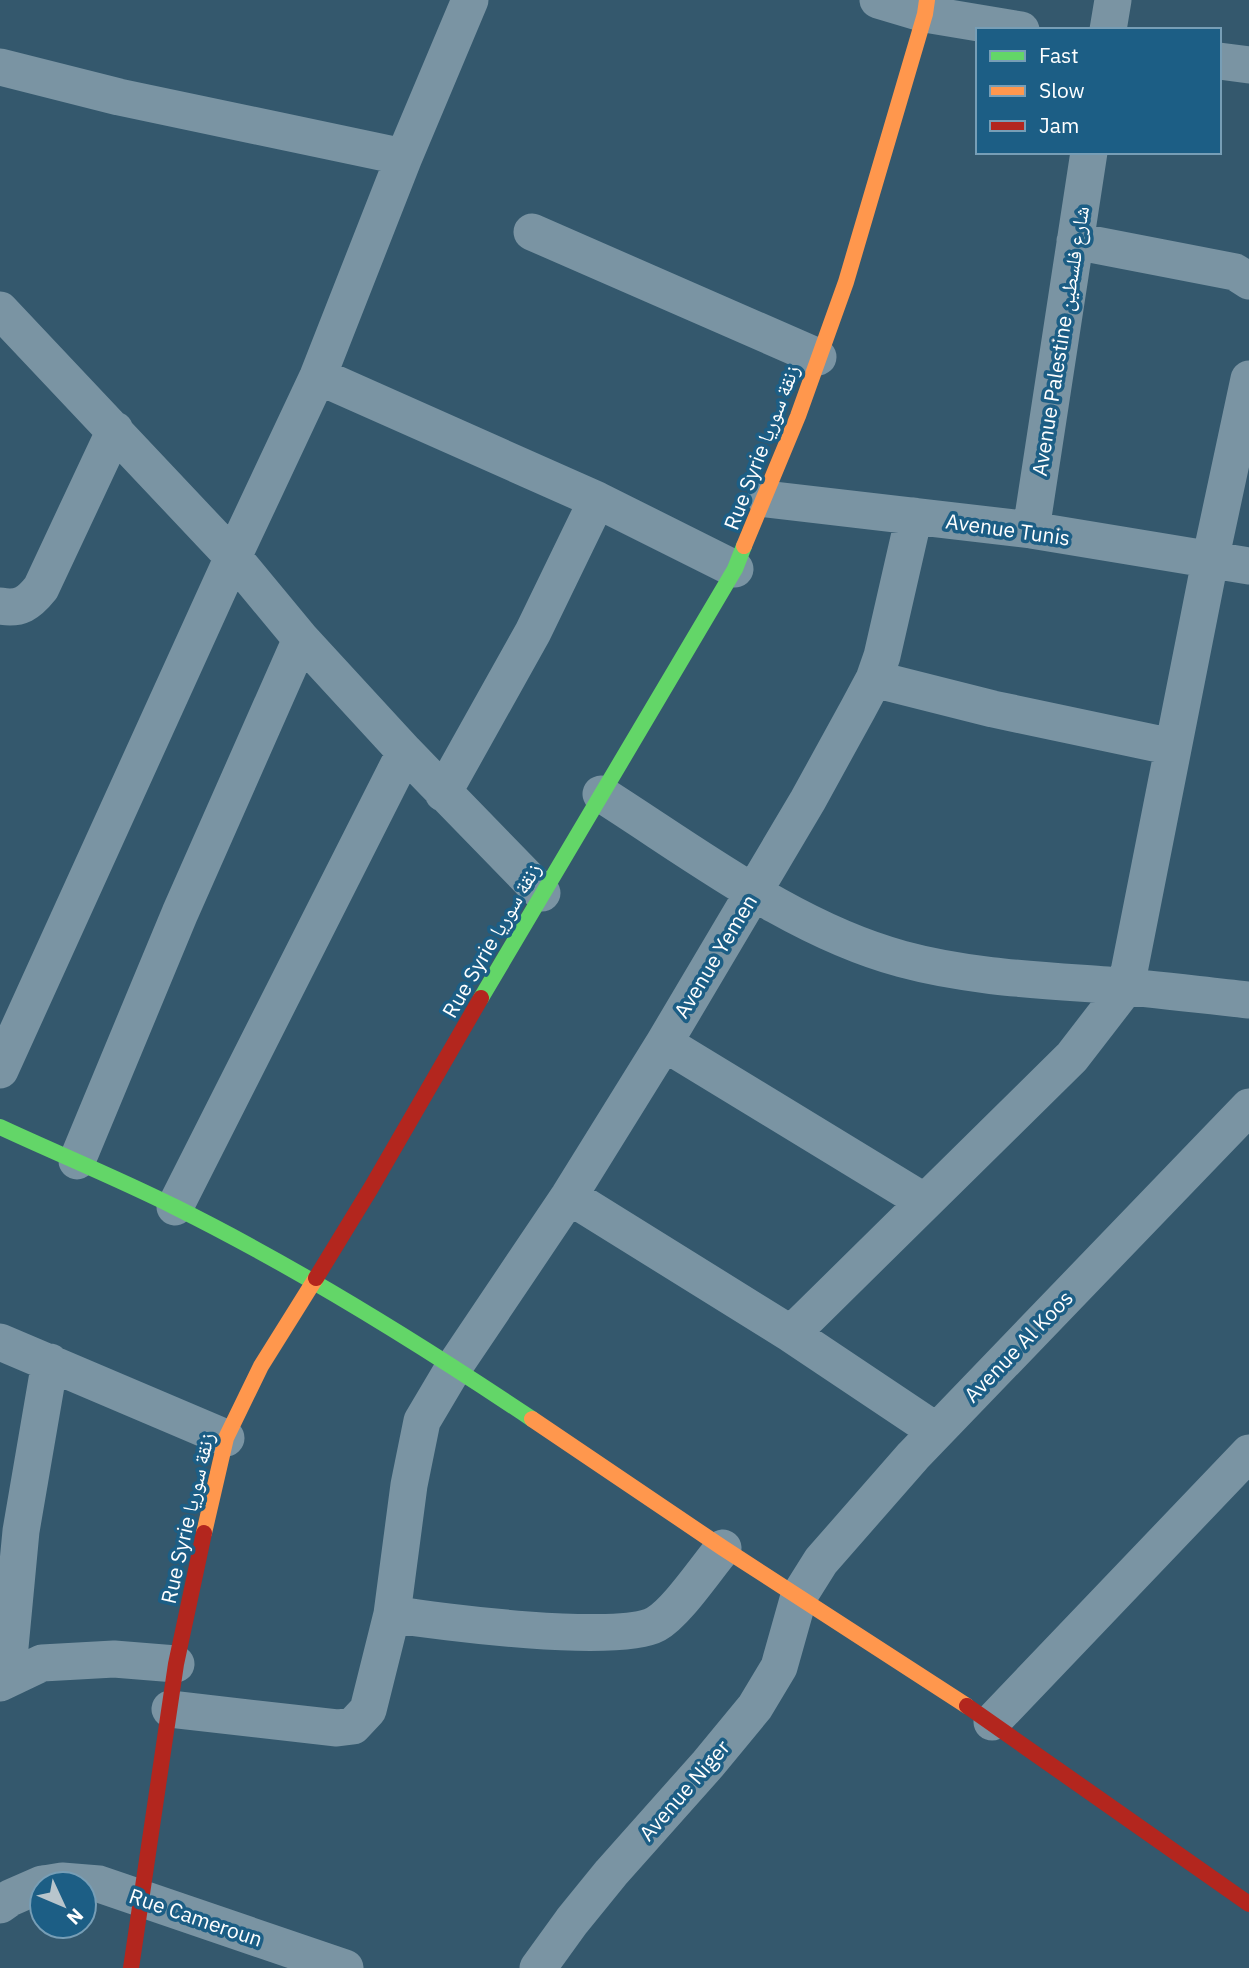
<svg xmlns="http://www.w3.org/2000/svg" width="1249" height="1968" viewBox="0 0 1249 1968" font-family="'IBM Plex Sans','Noto Naskh Arabic',sans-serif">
<rect width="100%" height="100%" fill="#34586d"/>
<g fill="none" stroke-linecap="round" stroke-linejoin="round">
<path stroke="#7a94a3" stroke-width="37" d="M878,0L925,14L1021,30
M1108,30L1113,0
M1219,61L1249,65
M0,67L119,97L404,157
M532,232L818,357
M1075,241L1235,272L1249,281
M0,310L233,557L301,639L405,752L542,893
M318,376L597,500L735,569
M766,499L1031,530L1249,566
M1031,530L1089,152
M0,606C20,610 29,603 41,588L115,430
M874,679L993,709L1173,747
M443,793L533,632L597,500
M601,794C694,853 794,930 902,959C968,977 1038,980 1107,985C1154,989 1201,995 1249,1000
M664,1043L925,1202
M0,1070L233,557L318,376L404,157L470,0
M77,1161L180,913L301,639
M569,1196L791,1334L1072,1057L1126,987L1210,561L1249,379
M175,1207L405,752
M791,1334L936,1431
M0,1342L226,1438
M723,1548C706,1568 677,1612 656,1624C619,1645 439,1622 392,1614L409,1485L422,1421L454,1367L569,1196L664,1043L808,800L858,709L874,679L882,656L914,516
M7,1679L21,1531L50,1362
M0,1683L42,1663L114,1659L176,1664
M170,1709L337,1728L353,1726L368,1710L392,1614
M992,1722L1249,1453
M44,1884L62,1881L99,1884L345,1968
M0,1905L10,1898L42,1884
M538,1968L572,1921L611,1873L708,1764L755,1707L779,1667L799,1596L821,1561L913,1456L1249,1107"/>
<path stroke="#63d668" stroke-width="16" d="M481,998L735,569L744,546
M0,1127C58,1154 117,1178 175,1207C298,1268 417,1342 532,1419"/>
<path stroke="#ff974d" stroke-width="16" d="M744,546L798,416L846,282L925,14L927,0
M532,1419L723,1548L967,1706
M204,1533L226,1438L261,1366L316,1278"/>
<path stroke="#b3261e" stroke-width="16" d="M316,1278L371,1188L481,998
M967,1706L1249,1904
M131,1968L176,1664L204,1533"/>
</g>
<g text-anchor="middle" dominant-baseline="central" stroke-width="7" stroke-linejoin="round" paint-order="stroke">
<g font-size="21" fill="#fff" stroke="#1c5e85">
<text transform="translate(1060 341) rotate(-81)">Avenue Palestine شارع فلسطين</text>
<text transform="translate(761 447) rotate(-69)">Rue Syrie زنقة سوريا</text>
<text transform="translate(1008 529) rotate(8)">Avenue Tunis</text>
<text transform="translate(491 940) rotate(-60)">Rue Syrie زنقة سوريا</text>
<text transform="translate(715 956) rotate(-59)">Avenue Yemen</text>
<text transform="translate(1018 1346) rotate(-46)">Avenue Al Koos</text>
<text transform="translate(187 1518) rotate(-77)">Rue Syrie زنقة سوريا</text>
<text transform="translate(684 1790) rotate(-49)">Avenue Niger</text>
<text transform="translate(196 1917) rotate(19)">Rue Cameroun</text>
</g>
</g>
<rect x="976" y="28" width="245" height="126" fill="#1c5e85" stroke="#779eb6" stroke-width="2"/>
<rect x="990" y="51" width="35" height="10" fill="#63d668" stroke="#779eb6" stroke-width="2"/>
<text x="1039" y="63" font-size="21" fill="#ffffff">Fast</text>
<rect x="990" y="86" width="35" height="10" fill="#ff974d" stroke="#779eb6" stroke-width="2"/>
<text x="1039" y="98" font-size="21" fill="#ffffff">Slow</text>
<rect x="990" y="121" width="35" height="10" fill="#b3261e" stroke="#779eb6" stroke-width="2"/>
<text x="1039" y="133" font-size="21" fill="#ffffff">Jam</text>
<g transform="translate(63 1905) rotate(134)"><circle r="33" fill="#1c5e85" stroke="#779eb6" stroke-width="2"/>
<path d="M0-5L12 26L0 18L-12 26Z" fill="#b8c5cc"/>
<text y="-10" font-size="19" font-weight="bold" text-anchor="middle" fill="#ffffff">N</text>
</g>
</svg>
